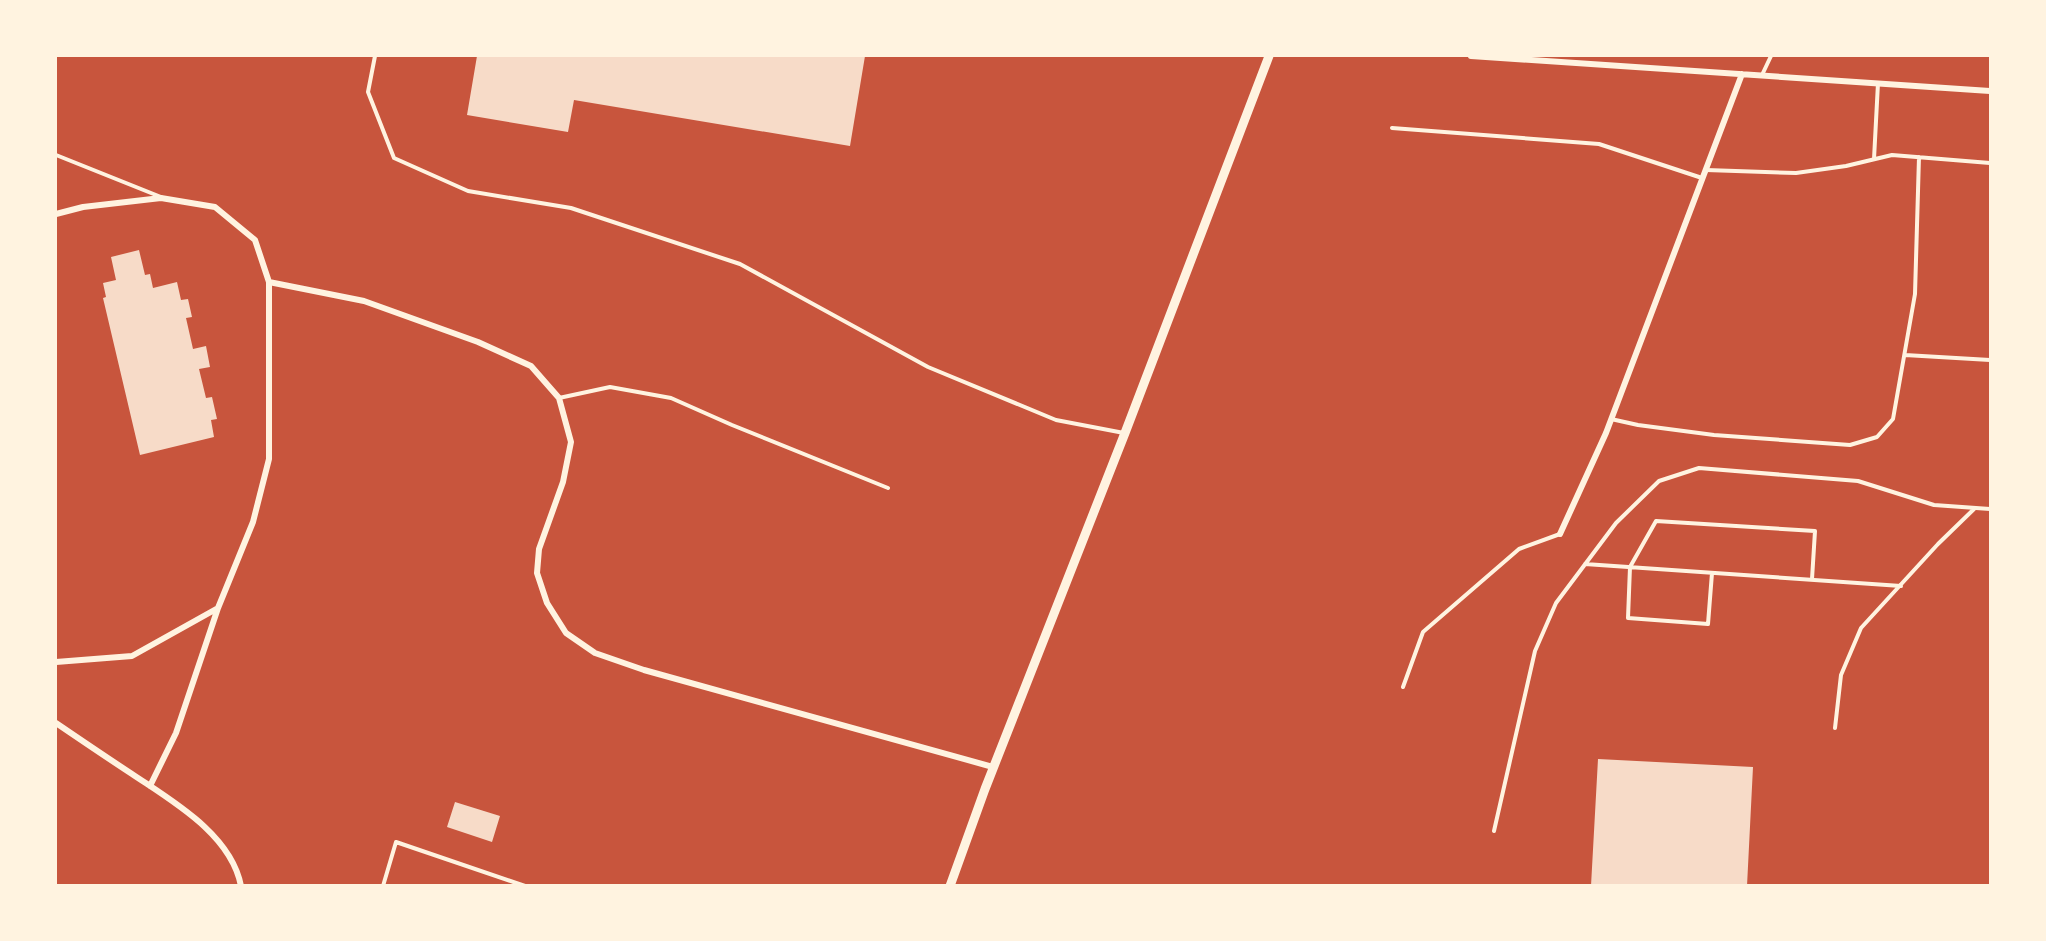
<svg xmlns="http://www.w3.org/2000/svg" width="2046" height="941" viewBox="0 0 2046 941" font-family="Overpass,sans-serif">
<rect width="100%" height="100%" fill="#c8553d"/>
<path fill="#f7dbc8" d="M477,56H865L850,146L574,100L568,132L467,115Z
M139,250L145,275L150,274L153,288L177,282L181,300L188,299L192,317L186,318L193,349L206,346L210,367L199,369L206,398L212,397L217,419L211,420L214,437L140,455L103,298L106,297L103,283L116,280L111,257Z
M1598,759L1753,767L1747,886H1591Z
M455,802L500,816L492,842L447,827Z"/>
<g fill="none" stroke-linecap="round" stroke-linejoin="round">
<path stroke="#fff3e0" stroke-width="4" d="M375,56L368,92L394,158L468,191L571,208L740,264L928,367L1056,420L1124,433
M1762,75L1771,56
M1392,128L1599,144L1702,178
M56,155L161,197
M1874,159L1878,83
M1706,170L1796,173L1846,166L1892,155L1990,163
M1905,355L1990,360
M559,398L610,387L671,398L732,425L888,488
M1611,419L1638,425L1714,435L1850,445L1877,437L1893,419L1915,294L1919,157
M1585,564L1901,586
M1712,573L1708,624L1628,618L1630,567L1656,521L1815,531L1812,579
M1403,687L1423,632L1519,549L1560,534
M1835,728L1841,675L1861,628L1938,544L1974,509
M1494,831L1535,651L1556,603L1616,523L1659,481L1699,468L1858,481L1934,505L1990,509
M383,886L396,842L525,886"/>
<path stroke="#fff3e0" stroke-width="6" d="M1471,56L1990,91
M56,214L83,207L161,198L215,207L255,240L269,282V459L253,522L218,608L132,656L56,662
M269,282L364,301L478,342L531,366L559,398L571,442L563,482L539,549L537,573L547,603L566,633L595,653L644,670L993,767
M1560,534L1606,433L1742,74
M56,723C81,740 106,757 132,774C172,801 231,834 241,886
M150,786L176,733L218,608"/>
<path stroke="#fff3e0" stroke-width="9" d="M950,886L985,789L1125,433L1269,56"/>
</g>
<rect width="2046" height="941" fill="none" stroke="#fff3e0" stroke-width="114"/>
</svg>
